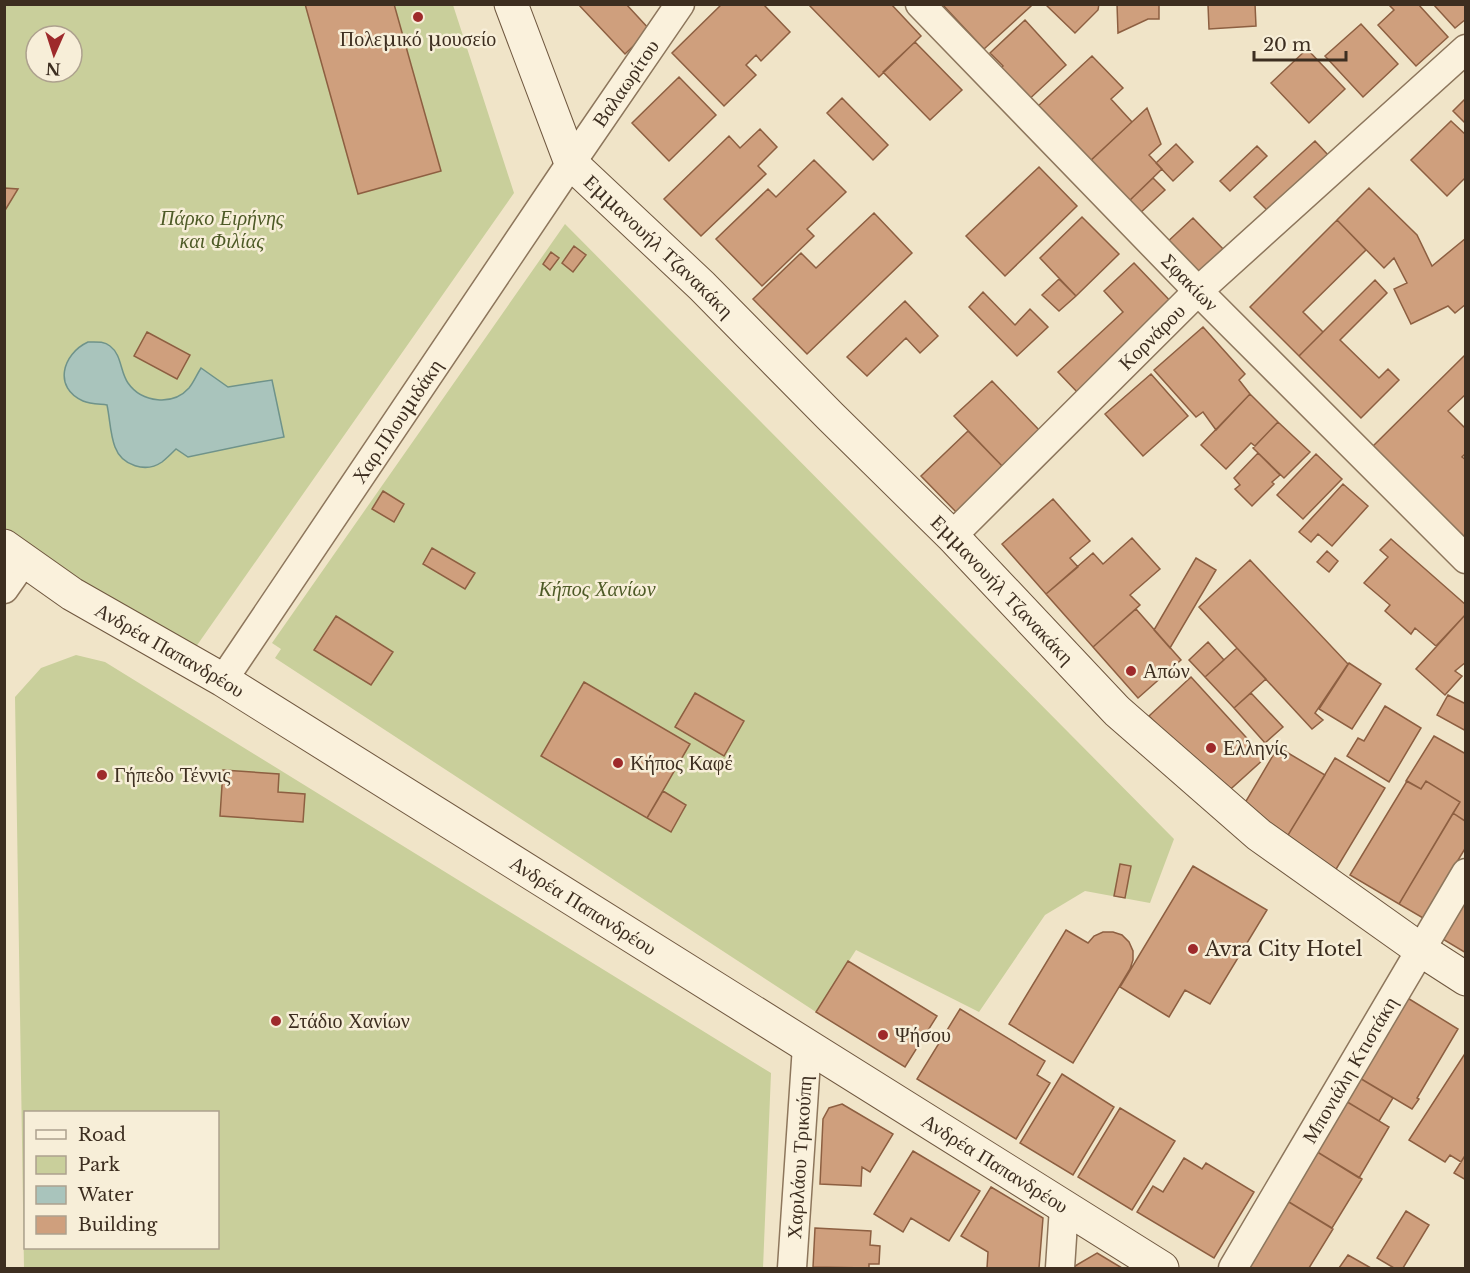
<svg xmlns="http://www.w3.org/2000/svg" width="1470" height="1273" viewBox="0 0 1470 1273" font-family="'Libre Baskerville',serif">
<rect width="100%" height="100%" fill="#f0e4c8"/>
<path fill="#c9cf9b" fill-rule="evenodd" d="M4,5H453L514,193L193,651L5,533ZM36,36H72V72H36Z
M565,224L1174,839L1150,903L1085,891L1045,915L979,1012L856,950L816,1012L275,658L281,649L272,643Z
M76,655L105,662L771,1073L763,1268H24L15,697L41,668ZM26,1112H218V1248H26Z"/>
<path fill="#a9c4bc" stroke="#6f938a" stroke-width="1.5" d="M88,342C96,342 104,341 110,346C122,355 120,372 128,383C142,403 173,406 189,388C194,382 197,374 201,368L228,387L272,380L284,437L188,457L176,449C172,453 167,458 162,462C146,473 122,466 115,447C110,434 110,419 107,405C99,404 90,404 83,401C53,388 62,354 88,342Z"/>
<path fill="#cf9f7d" stroke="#8d5f41" stroke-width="1.5" d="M305,4H394L441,171L358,194Z
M578,4H626L650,30L625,54Z
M722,4H763L790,32L761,61L756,55L746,65L756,75L724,106L672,53Z
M808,4H891L921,36L879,77Z
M942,4H1030L1031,6L984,49Z
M1045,4H1099L1098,10L1075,33Z
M1117,4H1159V19H1148L1118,33Z
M1255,4L1256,26L1209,29L1208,5Z
M1388,4H1418L1448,37L1416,66L1378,25L1394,10Z
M1433,4H1466V19L1455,28Z
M1025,20L1066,65L1024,104L997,71L1003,66L990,53Z
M1361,24L1398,64L1363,97L1325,56Z
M915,42L962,90L930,120L883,72Z
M1307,49L1345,89L1309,123L1271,83Z
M1092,56L1123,88L1111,99L1132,122L1087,164L1036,108Z
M679,77L716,115L669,161L632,123Z
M842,98L888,145L873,160L827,113Z
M1466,98V124L1453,111Z
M1147,108L1161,144L1149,155L1162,169L1128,202L1090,161Z
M1451,121L1466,135V177L1447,196L1411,160Z
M760,129L777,147L758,166L766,174L701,236L664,199L729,136L740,148Z
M1315,141L1329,156L1269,212L1254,197Z
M1176,144L1193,162L1173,181L1156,163Z
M1257,146L1267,156L1230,191L1220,181Z
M814,160L846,192L807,229L814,236L762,286L716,239L768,189L776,197Z
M1039,167L1077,206L1005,276L966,236Z
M1153,178L1165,190L1139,214L1128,202Z
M4,188L18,189L4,212Z
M1369,188L1417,235L1432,266L1466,238V304L1455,313L1448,306L1411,324L1394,289L1407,283L1394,258L1384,268L1337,220Z
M874,213L912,253L807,354L753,299L801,253L816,268Z
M1082,217L1119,254L1076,296L1040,258Z
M1193,218L1227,253L1198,281L1164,245Z
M1337,220L1366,250L1303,312L1323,332L1299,356L1250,307Z
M574,246L586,255L573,272L562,263Z
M551,252L559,258L550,270L543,264Z
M1134,263L1176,307L1080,395L1058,372L1123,312L1104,291Z
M1059,279L1076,296L1059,311L1042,295Z
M1375,280L1387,293L1340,340L1379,378L1388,369L1399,380L1361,418L1299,356Z
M983,292L1015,325L1030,309L1048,327L1017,356L969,307Z
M905,301L938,336L920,353L906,338L867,376L847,357Z
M1203,327L1245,374L1239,380L1250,394L1216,430L1203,412L1196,417L1154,370Z
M147,332L190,355L177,379L134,356Z
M1466,354V394L1448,411L1466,429V453L1462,457L1466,460V548L1368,451Z
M1151,374L1188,416L1143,456L1105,414Z
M992,381L1042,433L1005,469L954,416Z
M1250,394L1278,422L1255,446L1251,443L1226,469L1201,445Z
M1278,422L1310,452L1284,478L1253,448Z
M968,431L1005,469L958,514L921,476Z
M1258,453L1280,475L1272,482L1274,484L1252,506L1235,489L1240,485L1234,478Z
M1316,454L1342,479L1303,519L1277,495Z
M1343,484L1368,506L1332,546L1318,534L1311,542L1299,532Z
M383,491L404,504L394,522L372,509Z
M1053,499L1090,541L1070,558L1078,567L1046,594L1002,544Z
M1132,538L1160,569L1130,595L1140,605L1093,647L1046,594L1093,553L1103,564Z
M1391,539L1466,605V614L1436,646L1415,628L1411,634L1385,611L1390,605L1364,583L1388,557L1380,550Z
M432,548L475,573L465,589L423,564Z
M1327,551L1338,561L1329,572L1317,562Z
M1196,558L1216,570L1170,648L1154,630Z
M1250,560L1348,664L1315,713L1323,720L1312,729L1199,607Z
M1136,609L1181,660L1138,698L1093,647Z
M1466,614V662L1455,671L1462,676L1445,695L1416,669Z
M336,616L393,652L371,685L314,650Z
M1208,642L1224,660L1205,677L1189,660Z
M1237,648L1266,679L1234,708L1205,677Z
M1349,663L1381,684L1352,729L1319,709Z
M1191,677L1265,758L1223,796L1149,716Z
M584,682L690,744L647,818L541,756Z
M695,693L744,721L724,756L675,727Z
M1251,693L1283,727L1265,743L1234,708Z
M1448,695L1466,704V731L1437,715Z
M1385,706L1421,728L1389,782L1347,756L1358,738L1364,741Z
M1434,736L1466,754L1465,821L1453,813L1460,802L1426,781L1421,789L1406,781Z
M1278,747L1325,775L1285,840L1239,813Z
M1335,758L1385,788L1335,871L1285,840Z
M223,770L279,774L278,792L305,794L303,822L220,816Z
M1407,781L1421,789L1426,781L1460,802L1399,904L1350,875Z
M663,791L686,805L671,832L647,818Z
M1453,813L1465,821L1466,847L1423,918L1399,904Z
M1120,864L1131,866L1125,898L1114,896Z
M1193,866L1267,910L1210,1004L1185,990L1169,1017L1120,987Z
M1466,896V953L1441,938Z
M1066,930L1088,943L1094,936L1103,932H1113L1122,935L1129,942L1133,951V960L1130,969L1073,1063L1009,1024Z
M848,961L937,1016L905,1067L816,1012Z
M1406,997L1458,1029L1417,1098L1419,1099L1412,1109L1358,1077Z
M960,1009L1045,1061L1037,1075L1050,1083L1016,1139L917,1079Z
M1466,1052V1154L1461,1162L1450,1155L1445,1162L1409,1140Z
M1062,1074L1114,1107L1073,1175L1020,1143Z
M1358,1077L1393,1098L1379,1121L1344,1100Z
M1344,1100L1389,1127L1359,1178L1314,1150Z
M842,1104L893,1134L870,1172L862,1167L861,1186L820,1184L823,1119L829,1108Z
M1120,1108L1175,1141L1132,1210L1078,1177Z
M1314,1150L1362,1179L1332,1228L1284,1199Z
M913,1151L980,1191L949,1241L911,1218L903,1232L874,1214Z
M1466,1154V1180L1454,1173Z
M1184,1158L1202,1169L1206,1163L1254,1192L1214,1258L1137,1212L1153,1186L1163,1192Z
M991,1187L1043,1218L1039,1268H987L988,1252L961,1236Z
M1284,1199L1333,1229L1309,1268H1241Z
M1406,1211L1429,1225L1403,1268H1394L1377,1258Z
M815,1228L871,1231L870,1245L880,1246L879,1264H869V1268L813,1267Z
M1097,1253L1122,1268H1075V1266Z
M1348,1255L1371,1268H1339Z"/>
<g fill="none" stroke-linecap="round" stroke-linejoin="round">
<defs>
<g id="street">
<path id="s1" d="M920,4L1198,291L1466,559"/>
<path id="s2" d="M952,536L1198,291L1466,49"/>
<path d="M4,589L25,559"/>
<path id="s3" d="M223,680L571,163L680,4"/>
<path id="s4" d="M792,1268L807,1046"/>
<path d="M1060,1268L1064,1207"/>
<path id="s5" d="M1233,1268L1466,873"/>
</g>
<g id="secondary">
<path id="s6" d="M511,4L571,163L702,286L830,416L952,536L1117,711L1259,835L1421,950L1466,979"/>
<path id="s7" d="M4,546L72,594L223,680L1162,1268"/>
</g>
</defs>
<use href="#street" stroke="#8d765c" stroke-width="31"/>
<use href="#secondary" stroke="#6f573f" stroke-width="35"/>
<use href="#street" stroke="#faf1dc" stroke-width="28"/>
<use href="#secondary" stroke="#faf1dc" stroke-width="33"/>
</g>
<g fill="#9e2a2b" stroke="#f7eed8" stroke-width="2">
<circle cx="418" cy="17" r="6"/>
<circle cx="1131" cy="671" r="6"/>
<circle cx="1211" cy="748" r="6"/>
<circle cx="618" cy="763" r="6"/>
<circle cx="102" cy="775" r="6"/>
<circle cx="1193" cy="949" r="6"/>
<circle cx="276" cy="1021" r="6"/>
<circle cx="883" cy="1035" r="6"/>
</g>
<g text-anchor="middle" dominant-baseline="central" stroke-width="5" stroke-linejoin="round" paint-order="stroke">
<g font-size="20" fill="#3d2e20" stroke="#f7eed8" text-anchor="start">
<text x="418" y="39" text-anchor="middle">Πολεμικό μουσείο</text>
<text x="1143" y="671">Απών</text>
<text x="1223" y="748">Ελληνίς</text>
<text x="630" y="763">Κήπος Καφέ</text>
<text x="114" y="775">Γήπεδο Τέννις</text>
<text x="1205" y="949">Avra City Hotel</text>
<text x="288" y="1021">Στάδιο Χανίων</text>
<text x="895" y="1035">Ψήσου</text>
</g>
<g font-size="20" fill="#3d2e20" stroke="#f7eed8">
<text stroke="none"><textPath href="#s3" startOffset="720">Βαλαωρίτου</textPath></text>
<text stroke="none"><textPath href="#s6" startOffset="291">Εμμανουήλ Τζανακάκη</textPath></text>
<text stroke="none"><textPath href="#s1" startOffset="388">Σφακίων</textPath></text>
<text stroke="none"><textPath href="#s2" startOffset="282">Κορνάρου</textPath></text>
<text stroke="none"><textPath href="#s3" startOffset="312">Χαρ.Πλουμιδάκη</textPath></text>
<text stroke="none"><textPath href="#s6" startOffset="777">Εμμανουήλ Τζανακάκη</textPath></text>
<text stroke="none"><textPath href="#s7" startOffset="196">Ανδρέα Παπανδρέου</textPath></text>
<text stroke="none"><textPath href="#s7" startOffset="682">Ανδρέα Παπανδρέου</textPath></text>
<text stroke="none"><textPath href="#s5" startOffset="230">Μπονιάλη Κτιστάκη</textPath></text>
<text stroke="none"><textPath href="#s4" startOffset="111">Χαριλάου Τρικούπη</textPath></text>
<text stroke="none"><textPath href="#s7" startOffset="1168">Ανδρέα Παπανδρέου</textPath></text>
</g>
<g font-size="20" font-style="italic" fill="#4d5a26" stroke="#f7eed8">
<text x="222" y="218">Πάρκο Ειρήνης<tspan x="222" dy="23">και Φιλίας</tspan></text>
<text x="597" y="589">Κήπος Χανίων</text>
</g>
</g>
<rect width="1470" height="1273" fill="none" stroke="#3d2e20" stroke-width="12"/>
<rect x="24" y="1111" width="195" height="138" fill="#f7eed8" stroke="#ada18e" stroke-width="1.5"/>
<rect x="36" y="1130" width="30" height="9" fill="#faf1dc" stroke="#ada18e" stroke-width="1.5"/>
<text x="78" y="1141" font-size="18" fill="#3d2e20">Road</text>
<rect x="36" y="1156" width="30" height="18" fill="#c9cf9b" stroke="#ada18e" stroke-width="1.5"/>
<text x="78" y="1171" font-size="18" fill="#3d2e20">Park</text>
<rect x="36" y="1186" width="30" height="18" fill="#a9c4bc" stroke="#ada18e" stroke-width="1.5"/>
<text x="78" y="1201" font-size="18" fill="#3d2e20">Water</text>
<rect x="36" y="1216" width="30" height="18" fill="#cf9f7d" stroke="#ada18e" stroke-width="1.5"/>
<text x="78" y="1231" font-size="18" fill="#3d2e20">Building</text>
<g transform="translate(54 54) rotate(183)"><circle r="28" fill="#f7eed8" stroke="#ada18e" stroke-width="1.5"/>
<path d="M0-4.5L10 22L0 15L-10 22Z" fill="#9e2a2b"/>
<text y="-9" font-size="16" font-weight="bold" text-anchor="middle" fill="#3d2e20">N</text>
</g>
<path d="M1254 51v9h92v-9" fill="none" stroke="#3d2e20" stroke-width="3"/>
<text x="1263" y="51" font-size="18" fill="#3d2e20" stroke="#f7eed8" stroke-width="4.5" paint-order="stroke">20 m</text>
</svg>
